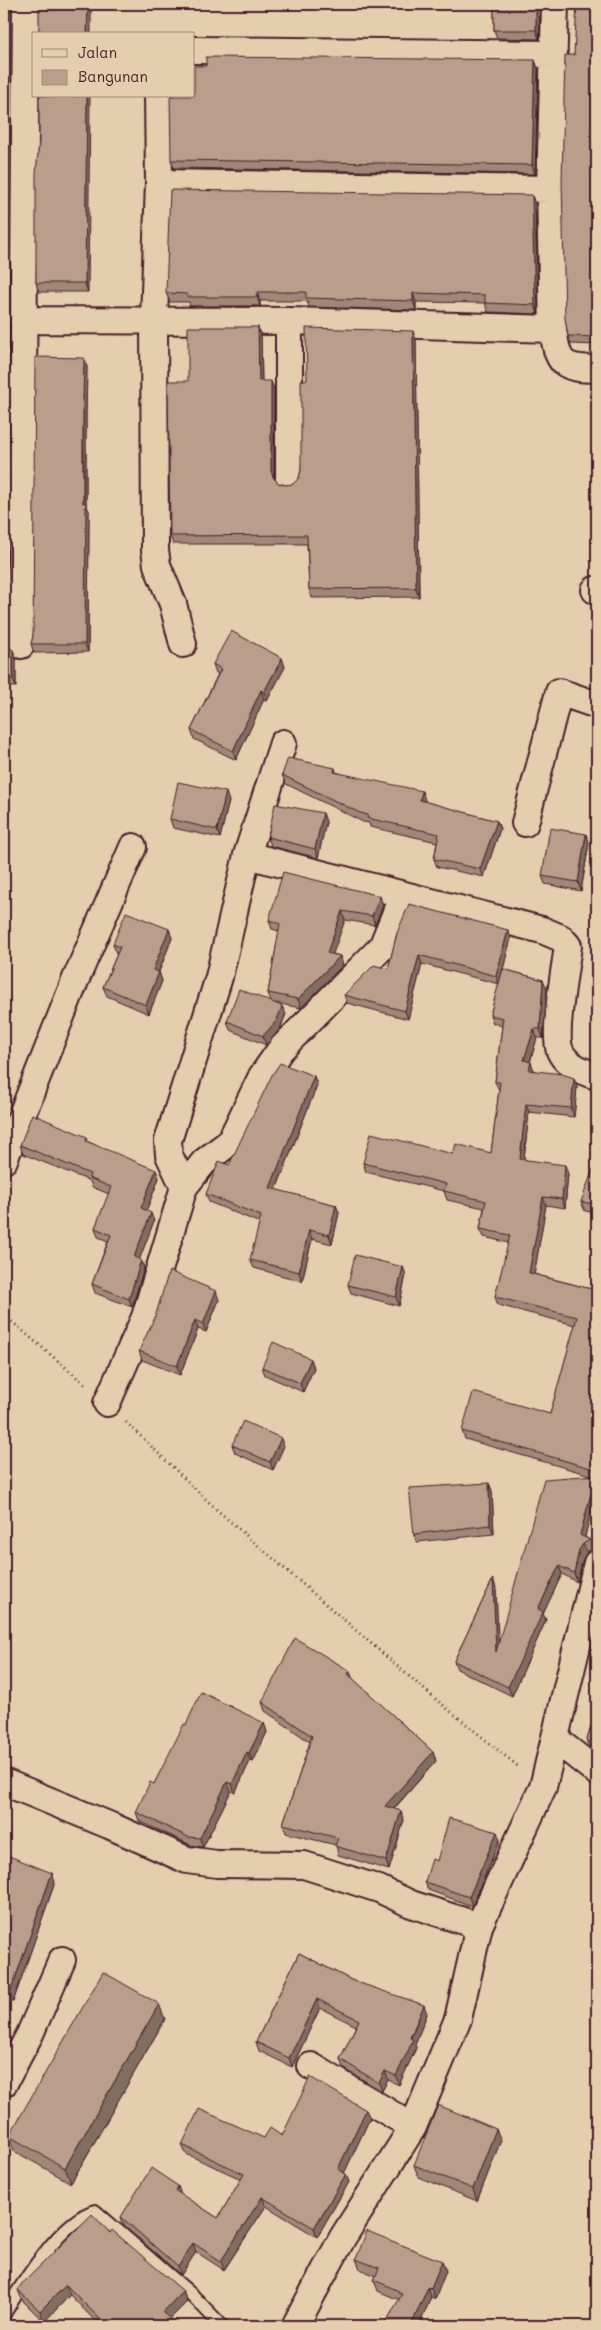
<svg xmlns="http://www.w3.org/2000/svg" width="601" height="2330" viewBox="0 0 601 2330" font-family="Mali,sans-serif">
<rect width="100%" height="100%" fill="#e5ceae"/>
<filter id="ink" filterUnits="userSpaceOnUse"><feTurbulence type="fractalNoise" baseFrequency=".02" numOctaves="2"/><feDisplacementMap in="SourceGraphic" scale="10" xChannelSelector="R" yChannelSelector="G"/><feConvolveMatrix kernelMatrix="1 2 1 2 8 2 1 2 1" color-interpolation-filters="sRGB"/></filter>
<g filter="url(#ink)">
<path fill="#d8bfa3" d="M4,4H12L11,109H4Z"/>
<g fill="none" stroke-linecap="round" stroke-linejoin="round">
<defs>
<path id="lane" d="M4,2314C22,2284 61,2220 95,2211L193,2296L222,2326"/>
<path id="street" d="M555,4L550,189L553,329C558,365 562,368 597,369
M194,50L554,54
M158,96L159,183L154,319L155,550L157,565L173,604L183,644
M159,183L550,189
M23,320L289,321L553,329
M289,479V321
M595,590H597
M21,645L26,4
M525,823L559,692L597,705
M247,855L542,930L561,938L568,946C565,968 553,1034 560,1051C566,1065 583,1072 597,1076
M4,1160L75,981L133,847
M184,1187L204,1162L230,1142L262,1076L281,1049L382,947L403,895
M107,1403L145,1317L184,1187L169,1155L168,1141L219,977L247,855L283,743
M555,1739L597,1772
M4,1782L111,1826L187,1860L217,1864L304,1865L379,1889L411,1904L479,1926
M311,2066L413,2127
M4,2083L30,2034L62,1960
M295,2326L343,2237L413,2127L458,2019L479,1926L543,1787L597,1563"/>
</defs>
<use href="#lane" stroke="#4a1f2b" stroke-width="16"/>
<use href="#street" stroke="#4a1f2b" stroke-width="30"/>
<path stroke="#4a1f2b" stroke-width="3" stroke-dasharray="1 4" stroke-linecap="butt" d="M4,1315L85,1384
M126,1422L217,1510L433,1697L520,1768"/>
<use href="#lane" stroke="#e5ceae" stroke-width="12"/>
<use href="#street" stroke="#e5ceae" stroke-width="26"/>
</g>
<path fill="#a08777" stroke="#4a1f2b" d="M494,4H540L539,39L497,38L494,30Z
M597,4V345L571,344L568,336L574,55Z
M535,60L538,69L535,174L174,168L171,160Z
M39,142L88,292H39L36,283Z
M4,172L10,181L6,645L13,650L16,659V687H4Z
M535,204L538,314L488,312L485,303L416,302V310L309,307L307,301H260V306H190L189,302H170L166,293Z
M258,327L261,336L262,381L274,389V479L278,483L286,485L293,484L299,478L301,470L307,380L416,340L419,597L312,598L309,589L307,544H173L170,536L188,381Z
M84,358L87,367L86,412V504L89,511L88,652L34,653L31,644L33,636Z
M282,658L285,667L267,701L264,699L236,760L194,739L191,730L218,674L216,673L213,664Z
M335,768L336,772L425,800V802L497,821L500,829L484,877L437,867L434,859L437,842L370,827L369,823L363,822L286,784L282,775Z
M229,801L220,838L173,828L170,819Z
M323,813L326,822L318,858L271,846L268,837Z
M586,834L589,843L581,891L545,884L542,876Z
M383,905L375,925L345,920L332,954L340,956L343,965L301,1008L275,1003L286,1014L280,1029L266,1045L230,1030L227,1021L271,1001L268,993L279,931L272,929L269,920Z
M169,929L172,938L159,972L162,981L149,1014L107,996L103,987L117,954L116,953L113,944Z
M397,933L511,938L503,969L543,980L547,989L543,1038H537L530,1062L534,1070L577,1087L574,1117L529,1112L524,1159L568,1174L565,1208L546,1205L534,1274L591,1289L597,1262V1477H596L585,1537L590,1540L593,1549L587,1552L583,1559L577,1582L562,1574L543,1614L546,1620L512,1696L457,1669L454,1661L493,1579L496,1588L498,1643L590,1475L465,1439L462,1431L550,1414L575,1325L498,1305L495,1297L509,1243L484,1237L480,1229L484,1208L447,1200L444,1191L366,1172L363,1163L453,1154L491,1153L499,1090L495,1082L502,1026L493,1023L490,1015L499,984L422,964L408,1019L347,1003L344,995L388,969Z
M314,1076L317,1085L276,1190L336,1205L339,1213L332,1244L312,1239L302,1281L254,1268L250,1260L260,1223L209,1202L206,1194Z
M89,1142L159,1178L146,1211L154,1221L139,1259L141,1260L144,1268L132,1307L95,1293L92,1284L108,1241L98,1237L95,1228L109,1194L92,1187L90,1181L23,1154L20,1145Z
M597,1170V1213L585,1211L581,1202Z
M403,1267L406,1275L399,1306L351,1293L348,1285Z
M219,1300L206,1332L198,1329L180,1375L142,1360L139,1351Z
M311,1359L314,1368L303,1392L265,1375L262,1367Z
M232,1445L284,1446L273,1470L235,1453Z
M489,1483L492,1491L494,1534L417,1542L414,1534Z
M597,1638V1663L595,1662L592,1655Z
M353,1679L433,1752L436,1761L394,1809L401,1811L404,1820L389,1870L338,1855L336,1845L286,1833L283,1824L310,1742L265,1711L262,1702Z
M597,1706V1753L590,1747L587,1740Z
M264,1723L267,1732L253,1762L250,1761L235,1793L231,1791L203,1847L191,1845L139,1821L136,1812L154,1784L186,1725Z
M500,1840L472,1906L428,1890L425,1882L437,1861Z
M4,1854L55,1882L13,2002L4,1998Z
M299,1953L351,1980L427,2014L415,2044L416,2048L399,2085L388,2080L382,2091L343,2068L340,2059L356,2026L320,2008L292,2067L259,2051L256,2042Z
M165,2019L71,2183L14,2151L9,2136Z
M370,2118L344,2173L349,2182L317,2237L266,2206L224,2270L196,2252L181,2275L124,2226L121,2217L181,2195L218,2218L241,2179L186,2154L182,2145L264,2138Z
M501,2140L477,2201L418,2177L414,2165Z
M110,2233L183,2291L187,2302L170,2319L98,2324L70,2295L44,2322L22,2300L18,2290Z
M356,2259L442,2261L446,2271L435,2299L431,2297L419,2326H384L399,2300L378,2291L374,2280L376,2276L360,2269Z"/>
<path fill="#826e61" stroke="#4a1f2b" d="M88,4H91V34H87Z
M536,4H540L539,39L536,30Z
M535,60L538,69L535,174L532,165Z
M87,96H90L88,292L85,283Z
M6,172L10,181L6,645L8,653L4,639V523Z
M532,195L535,204L538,314L535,305Z
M257,292L260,301V306L257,297Z
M413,293L416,302V310L413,301Z
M258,327L261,336L262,389L259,381Z
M413,331L416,340L419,597L416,588Z
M84,358L87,367L86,412V504L89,511L88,652L85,644L83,403Z
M271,381L274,389V479L276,486L271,471Z
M13,650L16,659V687L13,679Z
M282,658L285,667L267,701L264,692Z
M261,690L264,699L236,760L233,751Z
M422,791L425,800L424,809L420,800Z
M226,792L229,801L220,838L217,830Z
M323,813L326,822L318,858L315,849Z
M497,821L500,829L484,877L480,869Z
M586,834L589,843L581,891L578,882Z
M380,896L383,905L375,925L372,916Z
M342,911L345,920L330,962L327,953Z
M169,929L172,938L156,978L153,970Z
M508,930L511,938L499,985L496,976Z
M419,955L422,964L408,1019L405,1011Z
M340,956L343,965L301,1008L298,999Z
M159,972L162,981L149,1014L146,1005Z
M543,980L547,989L543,1038L540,1029Z
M282,1006L286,1014L280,1029L266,1045L263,1036Z
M534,1029L537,1038L528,1069L524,1060Z
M531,1062L534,1071L529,1070Z
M314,1076L317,1085L273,1197L270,1188Z
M574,1078L577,1087L574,1117L571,1108Z
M526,1104L529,1112L523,1167L520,1159Z
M565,1165L568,1174L565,1208L562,1199Z
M156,1170L159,1178L144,1217L141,1208Z
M543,1197L546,1205L533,1282L529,1273Z
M336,1205L339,1213L332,1244L329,1235Z
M151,1213L154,1221L137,1266L134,1257Z
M309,1230L312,1239L302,1281L299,1272Z
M141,1260L144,1268L132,1307L129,1299Z
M403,1267L406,1275L399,1306L396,1297Z
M216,1291L219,1300L206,1332L203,1324Z
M195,1320L198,1329L180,1375L177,1366Z
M311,1359L314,1368L303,1392L300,1383Z
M281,1438L284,1446L273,1470L270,1462Z
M596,1475L597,1479V1490L583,1544L580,1535Z
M489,1483L492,1491L494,1534L490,1525Z
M583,1544L587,1552L583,1559L577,1582L574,1573L579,1550Z
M559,1566L562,1574L543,1614L546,1620L512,1696L508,1687L538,1609Z
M493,1579L496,1588L499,1660L496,1652Z
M350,1671L353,1680L348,1674Z
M264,1723L267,1732L253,1762L249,1753Z
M247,1752L250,1761L235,1793L232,1784Z
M433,1752L436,1761L388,1815L385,1806Z
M227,1782L231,1791L203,1847L200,1838Z
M401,1811L404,1820L389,1870L386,1861Z
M497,1832L500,1840L472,1906L469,1897Z
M52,1873L55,1882L13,2002L10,1993Z
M317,1999L320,2008L292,2067L289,2058Z
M159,2004L165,2019L71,2183L65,2168Z
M424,2005L427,2014L415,2044L416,2048L399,2085L396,2076Z
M385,2071L388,2080L382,2091L379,2083Z
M366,2110L370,2118L342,2178L338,2169Z
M496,2129L501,2140L477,2201L473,2189Z
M346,2174L349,2182L317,2237L314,2228Z
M178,2186L181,2195L176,2191Z
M262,2197L266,2206L224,2270L221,2261Z
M193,2243L196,2252L181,2275L178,2267Z
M442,2261L446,2271L435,2299L431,2288Z
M66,2285L70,2295L44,2322L40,2311Z
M428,2287L431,2297L419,2326H411Z
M183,2291L187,2302L167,2322L163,2312Z"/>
<path fill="#ba9d8a" stroke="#4a1f2b" d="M39,4H88L87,34H39Z
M494,4H536V30H494Z
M577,4H597V337L568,336L565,319L562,180L565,55H574Z
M206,57L535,60L532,165L171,160L170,96H194V66H206Z
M39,96H87L85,283H36V173L39,142Z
M4,172H6L4,523Z
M170,190L532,195L535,305L485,303V295L413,293V301L306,298V292H257V297H187V294L166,293Z
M188,327H258L259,381H271V471L273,477L278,483L286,485L293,484L299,478L301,470V380H307L306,328L413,331L416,588L309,589L307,535L170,536L168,381H188Z
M35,357L84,358L83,403V503H86L85,644H31L33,636Z
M231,631L282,658L264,692L261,690L233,751L191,730L221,669L213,664Z
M4,639L5,644L13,650V679L4,678Z
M288,758L335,768L334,772L422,791L420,800L497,821L480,869L434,859L439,834L367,818L368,815L360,813L282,775Z
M178,782L226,792L217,830L170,819Z
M275,804L323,813L315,849L268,837Z
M550,828L586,834L578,882L542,876Z
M283,872L380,896L372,916L342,911L327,953L340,956L298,999L268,993L280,924L269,920Z
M409,904L508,930L496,976L419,955L405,1011L344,995L374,965L388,969L397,933Z
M126,912L169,929L153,970L159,972L146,1005L103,987L120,947L113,944Z
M503,969L543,980L540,1029H534L524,1060L531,1062L529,1070L562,1074L574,1078L571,1108L526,1104L520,1159L565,1165L562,1199L543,1197L529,1273L591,1289L597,1262V1470L462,1431L473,1392L550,1414L577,1317L495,1297L510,1235L480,1229L486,1201L444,1191L446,1184L363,1163L371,1133L453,1154L456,1144L491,1153L500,1082H495L503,1018L490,1015Z
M239,989L282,1006L277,1020L263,1036L227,1021Z
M280,1063L314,1076L270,1188L336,1205L329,1235L309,1230L299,1272L250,1260L261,1216L206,1194L219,1161L229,1165L272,1075Z
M32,1114L87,1137L86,1141L156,1170L141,1208L151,1213L134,1257L141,1260L129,1299L92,1284L111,1235L95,1228L111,1187L89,1178L90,1174L20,1145Z
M593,1169L597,1170V1204L581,1202Z
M355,1255L403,1267L396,1297L348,1285Z
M169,1271L216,1291L203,1324L195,1320L177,1366L139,1351L156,1314Z
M273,1342L311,1359L300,1383L262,1367Z
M243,1421L281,1438L270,1462L232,1445Z
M596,1475L580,1535L590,1540L583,1544L579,1550L574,1573L559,1566L538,1609L543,1612L508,1687L454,1661L493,1579L496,1652L544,1479Z
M489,1483L490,1525L414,1534L409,1488Z
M295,1638L350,1671L348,1674L433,1752L385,1806L401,1811L386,1861L335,1846L338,1838L283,1824L312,1736L262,1702Z
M597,1638V1656L592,1655Z
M201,1692L264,1723L249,1753L247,1752L232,1784L227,1782L200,1838L188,1837L136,1812L150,1782L154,1784L184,1724L186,1725Z
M597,1706V1748L587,1740Z
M449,1818L497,1832L469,1897L425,1882L432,1859L437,1861Z
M4,1854L52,1873L10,1993L4,1991Z
M299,1953L351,1980L424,2005L410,2038L413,2040L396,2076L385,2071L379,2083L340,2059L359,2020L317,1999L289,2058L256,2042Z
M103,1972L159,2004L65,2168L9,2136Z
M310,2077L366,2110L338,2169L346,2174L314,2228L262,2197L221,2261L193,2243L178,2267L121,2217L151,2168L178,2186L176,2191L218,2218L244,2174L182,2145L199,2109L264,2138L270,2128L282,2136Z
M438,2105L496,2129L473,2189L414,2165Z
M92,2214L110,2233L112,2230L183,2291L163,2312L179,2326H95L101,2320L66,2285L40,2311L18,2290L24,2282Z
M367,2231L442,2261L431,2288L428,2287L411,2326H384L402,2294L398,2293L399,2291L374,2280L379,2268L356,2259Z
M347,2319L361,2326H343Z"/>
</g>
<rect width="601" height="2330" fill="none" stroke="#e5ceae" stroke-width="20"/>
<rect x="10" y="10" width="581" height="2310" fill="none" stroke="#4a1f2b" stroke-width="2" filter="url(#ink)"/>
<rect x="32" y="32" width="162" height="65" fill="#e5ceae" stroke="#a7887a"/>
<rect x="42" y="49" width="25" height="8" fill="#e5ceae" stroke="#a7887a"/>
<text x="78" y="58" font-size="15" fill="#4a1f2b">Jalan</text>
<rect x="42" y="70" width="25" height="15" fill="#ba9d8a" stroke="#a7887a"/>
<text x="78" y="82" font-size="15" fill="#4a1f2b">Bangunan</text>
</svg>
